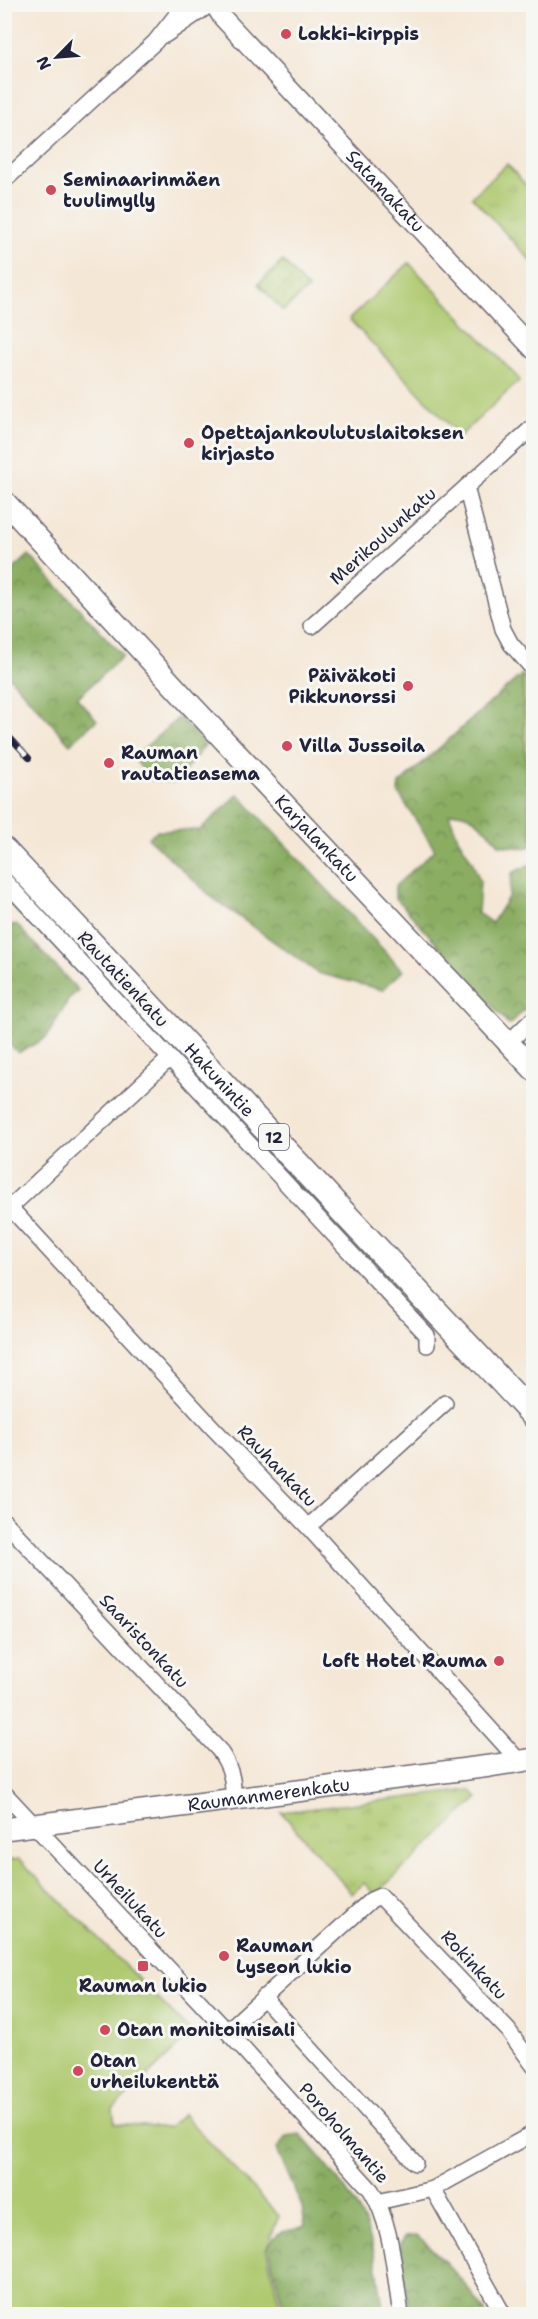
<svg xmlns="http://www.w3.org/2000/svg" width="538" height="2319" viewBox="0 0 538 2319" font-family="'Shantell Sans',sans-serif">
<defs>
<pattern id="grass-dots" width="8" height="8" patternUnits="userSpaceOnUse" patternTransform="scale(1.5)"><rect width="8" height="8" fill="#aec96f"/><path d="M2 2h.1M6 6h.1" fill="none" stroke="#95ac61" stroke-width="1.8" stroke-linecap="round"/></pattern>
<pattern id="forest-crowns" width="20" height="18" patternUnits="userSpaceOnUse" patternTransform="scale(1.5)"><rect width="20" height="18" fill="#8aad62"/><path d="M2 6a3 3 0 1 1 6 0M12 15a3 3 0 1 1 6 0" fill="none" stroke="#708c52"/></pattern>
<pattern id="park-tufts" width="24" height="20" patternUnits="userSpaceOnUse" patternTransform="scale(1.5)"><rect width="24" height="20" fill="#aec96f"/><path d="M3 7l-1-3M5 7V3M7 7l1-3M15 17l-1-3M17 17v-4M19 17l1-3" fill="none" stroke="#95ac61"/></pattern>
</defs>
<rect width="100%" height="100%" fill="#f6f6f2"/>
<filter id="ink" filterUnits="userSpaceOnUse"><feTurbulence type="fractalNoise" baseFrequency=".0167" numOctaves="2"/><feDisplacementMap in="SourceGraphic" scale="12" xChannelSelector="R" yChannelSelector="G"/><feConvolveMatrix kernelMatrix="1 2 1 2 8 2 1 2 1" color-interpolation-filters="sRGB"/></filter>
<filter id="wash" filterUnits="userSpaceOnUse"><feTurbulence type="fractalNoise" baseFrequency=".008" numOctaves="4" result="noise"/><feDisplacementMap in="SourceGraphic" scale="24" xChannelSelector="R" yChannelSelector="G"/><feGaussianBlur stdDeviation="1.35" result="paint"/><feColorMatrix in="noise" values="0 0 0 0 0 0 0 0 0 0 0 0 0 0 0 0 0 1.4 0 .05"/><feComposite in="paint" operator="in"/></filter>
<g filter="url(#wash)">
<rect width="100%" height="100%" fill="#f5e7d6"/>
<path fill="url(#grass-dots)" stroke="#687655" stroke-width="1.5" d="M283,261L308,289L283,311L258,284Z"/>
<path fill="url(#forest-crowns)" stroke="#56684e" stroke-width="1.5" d="M29,555L123,656L77,698L97,720L70,744L5,672V577Z
M522,674L527,794L533,846L523,848L500,845C487,831 470,808 449,814L458,838L472,861L480,881L478,913L492,923L509,896L512,873L533,863V1001L509,1025L395,897V886L435,850L398,792L399,784Z
M179,717L205,745L176,783L152,780L133,758Z
M238,794L403,971L382,990L318,973L214,899L148,838L157,831L200,830Z
M5,925H17L78,990L69,999L46,1038L18,1053L5,1039Z
M300,2134C327,2167 360,2199 371,2241C378,2265 380,2290 384,2314H285L268,2248C278,2226 286,2234 305,2226L302,2207L277,2149L287,2136Z
M417,2235C443,2258 468,2285 486,2314H410L399,2245L406,2236Z"/>
<path fill="url(#park-tufts)" stroke="#687655" stroke-width="1.5" d="M507,164L533,193V263L472,197Z
M522,674L533,689V847L527,794Z
M470,1790L478,1798L375,1895L364,1883L352,1894L281,1812Z"/>
<path fill="#aec96f" stroke="#687655" stroke-width="1.5" d="M409,263L520,380L460,436L349,319Z
M19,1859L192,2033L113,2109L115,2124L168,2128L183,2114L279,2216L266,2249L282,2314H5L4,1861Z"/>
</g>
<g filter="url(#ink)">
<g fill="none" stroke-linecap="round" stroke-linejoin="round">
<defs>
<path id="minor" d="M165,35L211,4
M4,181L155,42L185,4
M466,487L503,629L511,644L534,670
M312,626L534,426
M4,880L427,1335V1345
M508,1043L534,1018
M4,1201L213,1428L308,1527L519,1761
M4,1213L170,1058
M4,1521L219,1750C230,1766 234,1779 233,1798
M308,1527L445,1403
M4,1793L227,2031L371,2190C393,2226 394,2274 401,2314
M263,1997L415,2163
M227,2031L371,1900L380,1896L508,2030L534,2066
M433,2189L503,2314
M378,2202L433,2189L534,2133"/>
<g id="tertiary">
<path id="s1" d="M214,4L222,17L534,350"/>
</g>
<g id="secondary">
<path id="s2" d="M4,501L192,706L534,1070"/>
<path id="s3" d="M4,1829L490,1766L534,1759"/>
</g>
<g id="trunk">
<path id="s4" d="M4,850L534,1416"/>
</g>
</defs>
<use href="#minor" stroke="#6c6771" stroke-width="18"/>
<use href="#tertiary" stroke="#6c6771" stroke-width="21"/>
<use href="#secondary" stroke="#6c6771" stroke-width="24"/>
<use href="#trunk" stroke="#6c6771" stroke-width="27"/>
<use href="#minor" stroke="#fff" stroke-width="15"/>
<use href="#tertiary" stroke="#fff" stroke-width="18"/>
<use href="#secondary" stroke="#fff" stroke-width="21"/>
<use href="#trunk" stroke="#fff" stroke-width="24"/>
<defs>
<path id="rail" d="M4,731L29,758"/>
</defs>
<use href="#rail" stroke="#22223b" stroke-width="6"/>
<use href="#rail" stroke="#f6f6f2" stroke-width="4" stroke-dasharray="11" stroke-linecap="butt"/>
</g>
</g>
<g fill="#d1495b" stroke="#f6f6f2" stroke-width="2">
<circle cx="286" cy="34" r="6"/>
<circle cx="51" cy="190" r="6"/>
<circle cx="189" cy="443" r="6"/>
<circle cx="408" cy="686" r="6"/>
<circle cx="287" cy="746" r="6"/>
<circle cx="109" cy="763" r="6"/>
<circle cx="499" cy="1661" r="6"/>
<circle cx="224" cy="1956" r="6"/>
<rect x="137" y="1960" width="12" height="12" rx="3"/>
<circle cx="105" cy="2030" r="6"/>
<circle cx="78" cy="2071" r="6"/>
</g>
<g text-anchor="middle" dominant-baseline="central" stroke-width="6" stroke-linejoin="round" paint-order="stroke">
<rect fill="#f6f6f2" stroke="#626272" stroke-width="1.5" x="259" y="1124" width="30" height="26" rx="4.5"/>
<g font-size="16" font-weight="bold" fill="#22223b">
<text x="274" y="1137">12</text>
</g>
<g font-size="18" font-weight="bold" fill="#22223b" stroke="#f6f6f2" text-anchor="start">
<text x="298" y="34">Lokki-kirppis</text>
<text x="63" y="180">Seminaarinmäen<tspan x="63" dy="21">tuulimylly</tspan></text>
<text x="201" y="433">Opettajankoulutuslaitoksen<tspan x="201" dy="21">kirjasto</tspan></text>
<text x="396" y="676" text-anchor="end">Päiväkoti<tspan x="396" dy="21">Pikkunorssi</tspan></text>
<text x="299" y="746">Villa Jussoila</text>
<text x="121" y="753">Rauman<tspan x="121" dy="21">rautatieasema</tspan></text>
<text x="487" y="1661" text-anchor="end">Loft Hotel Rauma</text>
<text x="236" y="1946">Rauman<tspan x="236" dy="21">Lyseon lukio</tspan></text>
<text x="143" y="1986" text-anchor="middle">Rauman lukio</text>
<text x="117" y="2030">Otan monitoimisali</text>
<text x="90" y="2061">Otan<tspan x="90" dy="21">urheilukenttä</tspan></text>
</g>
<g font-size="18" fill="#22223b" stroke="#f6f6f2">
<text stroke="none"><textPath href="#s1" startOffset="254">Satamakatu</textPath></text>
<text transform="translate(383 536) rotate(-42)">Merikoulunkatu</text>
<text stroke="none"><textPath href="#s2" startOffset="460">Karjalankatu</textPath></text>
<text transform="translate(123 979) rotate(47)">Rautatienkatu</text>
<text stroke="none"><textPath href="#s4" startOffset="315">Hakunintie</textPath></text>
<text transform="translate(277 1466) rotate(46)">Rauhankatu</text>
<text transform="translate(144 1641) rotate(47)">Saaristonkatu</text>
<text stroke="none"><textPath href="#s3" startOffset="267">Raumanmerenkatu</textPath></text>
<text transform="translate(130 1899) rotate(47)">Urheilukatu</text>
<text transform="translate(474 1965) rotate(47)">Rokinkatu</text>
<text transform="translate(344 2133) rotate(49)">Poroholmantie</text>
</g>
</g>
<rect width="538" height="2319" fill="none" stroke="#f6f6f2" stroke-width="24"/>
<g transform="translate(57 57) rotate(245)" stroke="#f6f6f2" stroke-width="4.5" paint-order="stroke">
<path d="M0-4.5L10 22L0 15L-10 22Z" fill="#22223b"/>
<text y="-9" font-size="16" font-weight="bold" text-anchor="middle" fill="#22223b">N</text>
</g>
</svg>
